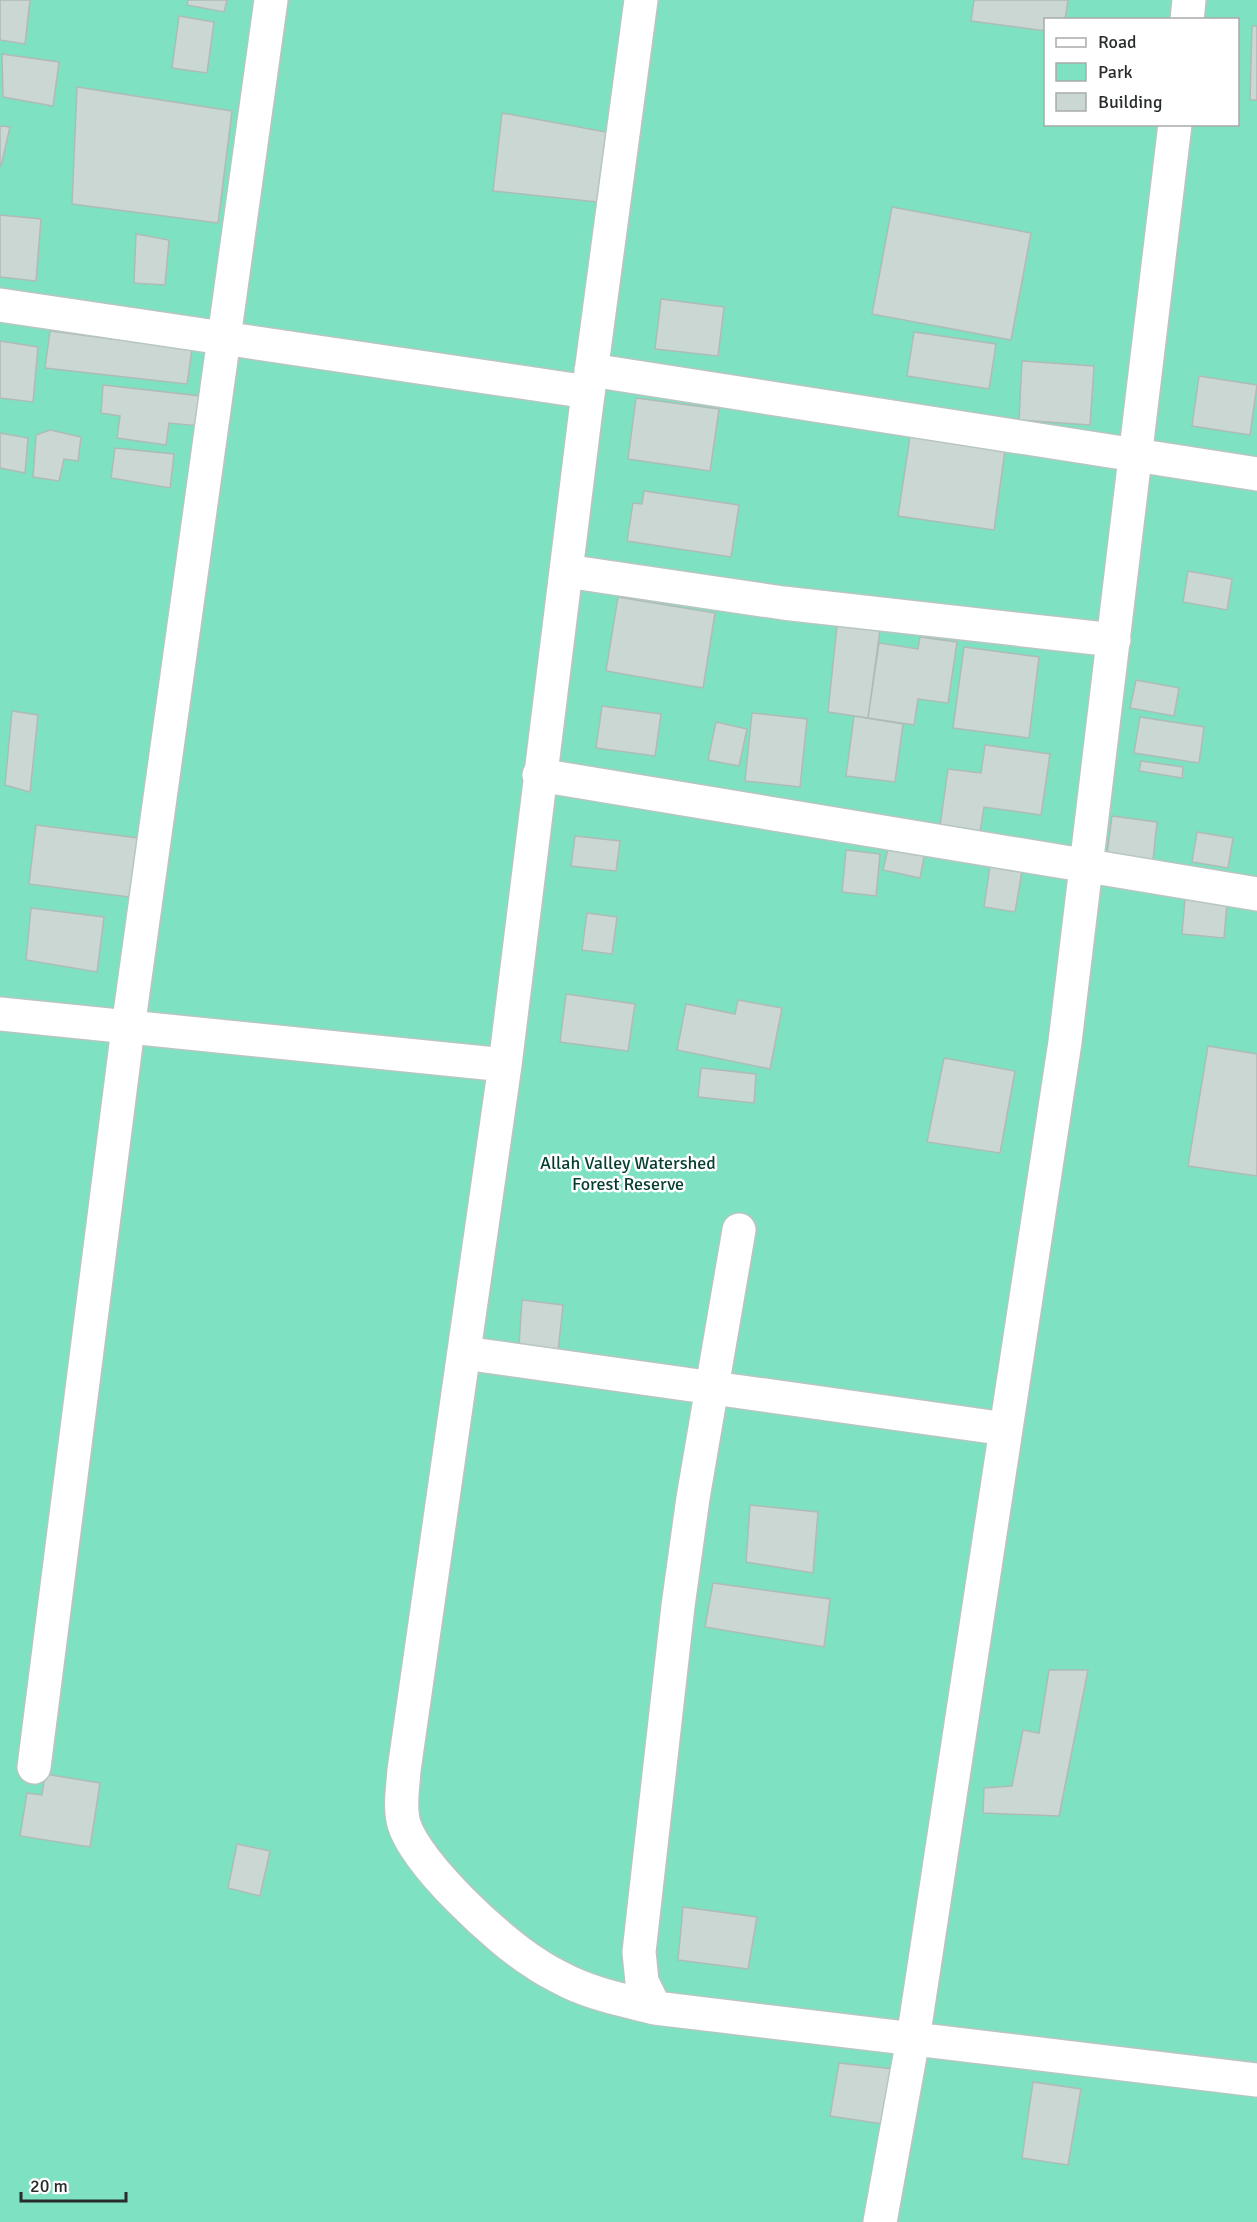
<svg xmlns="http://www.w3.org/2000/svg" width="1257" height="2222" viewBox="0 0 1257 2222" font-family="Signika,sans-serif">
<rect width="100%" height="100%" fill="#edfaf5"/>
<path fill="#7de1c2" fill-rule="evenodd" d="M0,0H1257V2222H0ZM1046,20H1238V124H1046Z"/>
<path fill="#cad7d2" stroke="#afbbb7" stroke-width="1.5" d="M0,0H30L25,44L0,40Z
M188,0H227L224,12L187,5Z
M974,0H1068L1065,20H1046V31L971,21Z
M179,16L214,22L207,73L172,68Z
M1252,26H1257V100H1250Z
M2,54L59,62L53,106L3,97Z
M77,87L232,111L218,223L72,204Z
M502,113L606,132L597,202L493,191Z
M0,126L10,127L1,166H0Z
M892,207L1031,233L1011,340L872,314Z
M0,215L41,219L36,281L0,277Z
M136,234L169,240L165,285L134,283Z
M661,299L724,307L718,356L655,349Z
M50,331L192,349L187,384L45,368Z
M914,332L996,344L989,389L907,376Z
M0,341L38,347L33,402L0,398Z
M1022,361L1094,366L1090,425L1019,420Z
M1199,376L1257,385L1250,435L1192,426Z
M103,385L201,396L200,426L169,423L166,445L117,438L120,416L101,413Z
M636,398L719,409L710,471L628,459Z
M50,430L81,437L78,461L64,459L59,481L33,477L36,435Z
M0,433L28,438L25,473L0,468Z
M910,437L1005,450L994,530L898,516Z
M115,448L174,454L170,488L111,478Z
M644,491L739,505L731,557L627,541L633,503L642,504Z
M1188,571L1232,579L1227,610L1183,602Z
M618,597L715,613L703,688L606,671Z
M837,625L880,630L868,718L828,712Z
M920,637L957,642L948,703L918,699L914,725L868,718L879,643L918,649Z
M964,647L1039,657L1029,738L953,728Z
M1136,680L1179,688L1174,716L1130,708Z
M602,706L661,714L655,756L596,748Z
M12,711L38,715L30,792L5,785Z
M752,713L807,719L800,787L745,781Z
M854,716L903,724L895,782L846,776Z
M1140,717L1204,727L1199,763L1134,753Z
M716,722L747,729L739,766L708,760Z
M985,745L1050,754L1041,815L984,807L980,832L940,826L948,769L981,773Z
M1141,761L1183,767L1182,778L1139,771Z
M1112,816L1157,822L1153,860L1107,854Z
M36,825L138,838L129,897L29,884Z
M1197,832L1233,838L1228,868L1192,862Z
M575,836L620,841L616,871L571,866Z
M890,840L926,847L920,878L883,870Z
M846,850L880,854L876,896L842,892Z
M990,866L1022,871L1015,912L984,907Z
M1186,887L1228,891L1224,938L1182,934Z
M31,908L104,917L97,972L26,960Z
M587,913L617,917L612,954L582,950Z
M566,994L635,1004L628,1051L560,1042Z
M738,1000L782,1008L770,1069L677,1050L686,1004L735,1014Z
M1208,1046L1257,1054V1176L1188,1166Z
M944,1058L1015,1071L1000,1153L927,1142Z
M701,1068L756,1074L754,1103L698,1097Z
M522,1300L563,1305L558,1351L519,1345Z
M750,1505L818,1512L813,1573L746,1562Z
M713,1583L830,1599L824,1647L705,1627Z
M1049,1670H1088L1059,1816L983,1813L984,1788L1012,1786L1023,1730L1039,1733Z
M45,1774L100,1783L90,1847L20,1836L27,1793L42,1795Z
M237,1844L270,1851L260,1896L228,1888Z
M683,1907L757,1917L748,1969L678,1960Z
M839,2063L894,2069L883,2124L830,2116Z
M1033,2082L1081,2089L1068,2165L1022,2158Z"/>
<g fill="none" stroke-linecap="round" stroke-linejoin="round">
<defs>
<path id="minor" d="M641,0L585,417L505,1065L404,1770C403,1787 399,1807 404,1824C416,1864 499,1941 535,1963C546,1971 559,1977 571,1983C597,1995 627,2001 655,2008
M1187,20L1189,0
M0,305L588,392
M591,370L1257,474
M566,571L783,603L1114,640
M539,775L1257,894
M0,1014L505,1065
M739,1230L693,1498L678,1606L639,1952L642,1982L655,2008L1257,2080
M464,1353L1006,1429
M34,1767L128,1028L271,0
M880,2222L913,2039L1065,1042L1175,124"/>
</defs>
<use href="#minor" stroke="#b9c5c1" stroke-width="36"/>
<use href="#minor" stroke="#fff" stroke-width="33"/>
</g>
<g text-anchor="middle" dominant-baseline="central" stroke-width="5" stroke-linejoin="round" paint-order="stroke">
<g font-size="18" fill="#053e30" stroke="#fff">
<text x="628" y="1163">Allah Valley Watershed<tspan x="628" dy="21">Forest Reserve</tspan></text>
</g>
</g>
<rect x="1044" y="18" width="195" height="108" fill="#ffffff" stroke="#a9abaa" stroke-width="1.5"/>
<rect x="1056" y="38" width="30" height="9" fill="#ffffff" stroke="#a9abaa" stroke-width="1.5"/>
<text x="1098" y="48" font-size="18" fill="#282d2b">Road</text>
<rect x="1056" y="63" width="30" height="18" fill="#7de1c2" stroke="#a9abaa" stroke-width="1.5"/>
<text x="1098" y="78" font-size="18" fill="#282d2b">Park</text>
<rect x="1056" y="93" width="30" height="18" fill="#cad7d2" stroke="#a9abaa" stroke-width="1.5"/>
<text x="1098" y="108" font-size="18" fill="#282d2b">Building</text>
<path d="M21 2192v9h105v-9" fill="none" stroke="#282d2b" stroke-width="3"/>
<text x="30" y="2192" font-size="18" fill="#282d2b" stroke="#ffffff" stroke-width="4.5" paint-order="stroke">20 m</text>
</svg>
